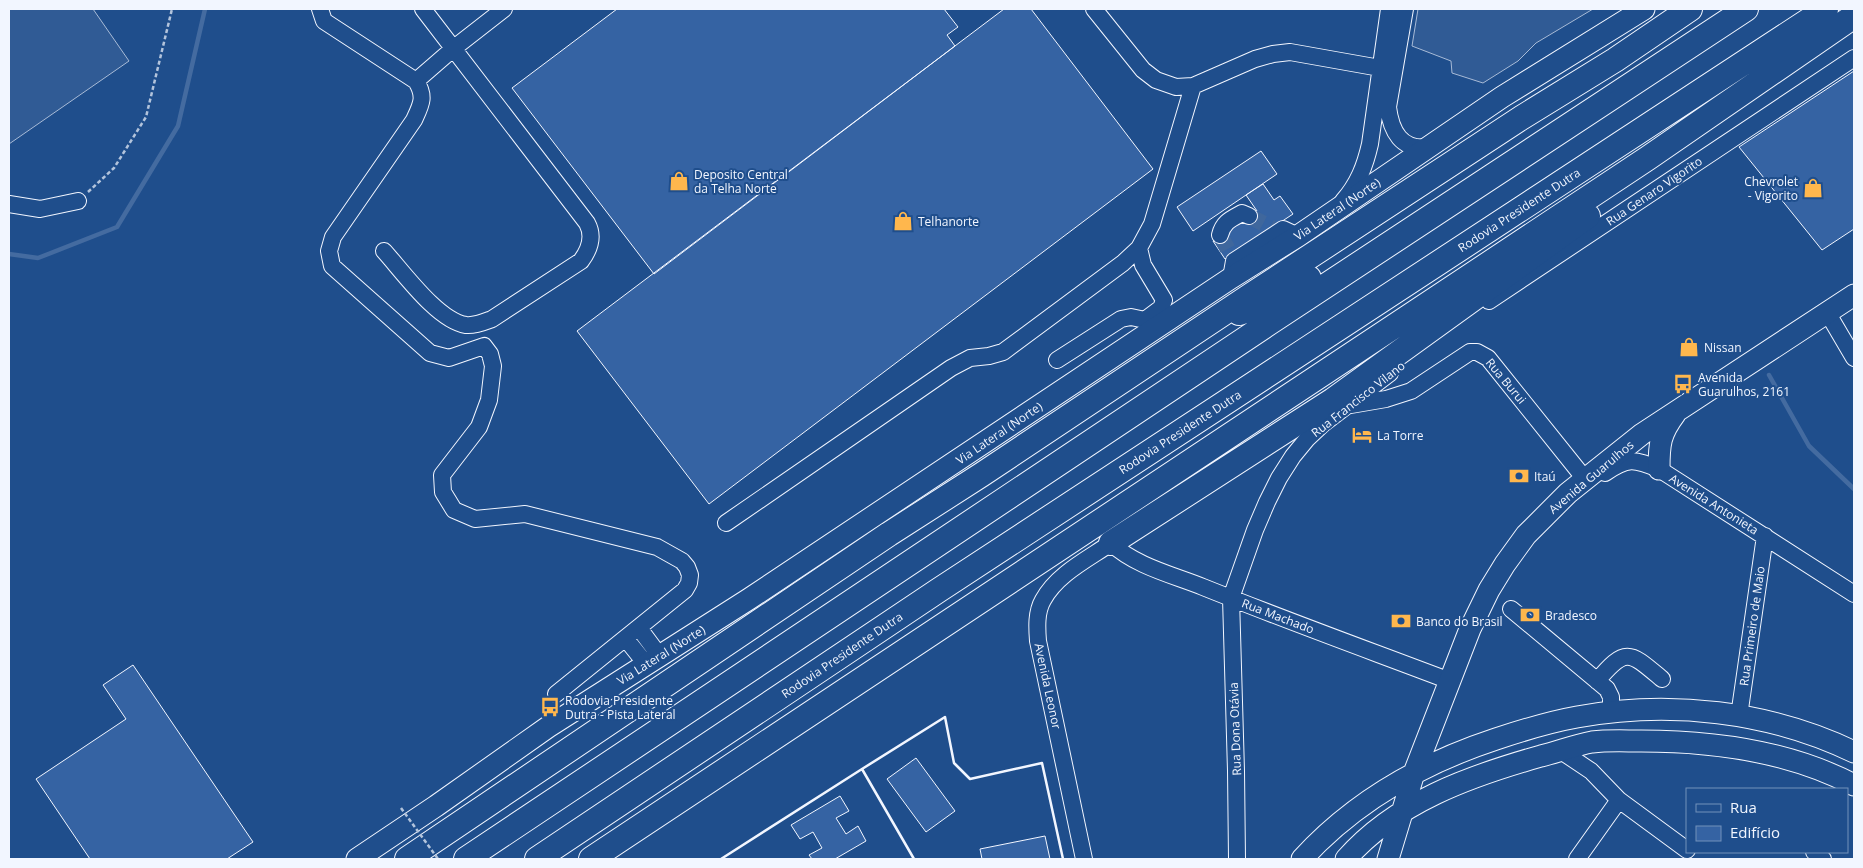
<svg xmlns="http://www.w3.org/2000/svg" width="1863" height="868" viewBox="0 0 1863 868" font-family="'Open Sans',sans-serif">
<rect width="100%" height="100%" fill="#1f4e8c"/>
<path fill="#305b95" stroke="#a8bbd7" d="M9,9H93L129,61L9,144Z
M1418,9H1593L1536,43L1518,61L1483,83L1452,73L1451,61L1412,46Z"/>
<g fill="none" stroke-linecap="round" stroke-linejoin="round">
<path stroke="#446ba0" stroke-width="4.5" d="M9,254L38,258L117,227L178,126L205,9
M1769,375L1809,446L1854,489"/>
</g>
<path fill="#3563a3" stroke="#f2f6ff" d="M617,9H944L958,27L947,35L955,46L654,274L512,88Z
M1004,9H1031L1153,169L709,504L577,331Z
M1854,71V229L1822,250L1739,147Z
M1261,151L1277,174L1193,231L1177,207Z
M1263,184L1274,200L1280,196L1293,214L1225,259L1213,241L1257,211L1246,195Z
M133,665L253,842L227,859H90L36,779L126,719L103,685Z
M916,758L955,811L926,832L887,779Z
M840,796L849,811L836,818L846,834L858,826L866,841L835,859H812L809,855L822,848L813,832L800,839L791,825Z
M1045,836L1050,859H982L980,849Z"/>
<g fill="none" stroke-linecap="round" stroke-linejoin="round">
<path stroke="#3f679d" stroke-width="16" stroke-dasharray="16 8" stroke-linecap="butt" d="M1249,216L1272,228
M1220,235L1231,255"/>
<defs>
<path id="minor" d="M320,9L324,21L416,81C426,97 421,105 414,120L333,237L329,251L332,266L430,353L449,358L484,346L490,354L493,366L489,400L479,427L442,475L443,492L454,510L475,519L525,514L657,547L682,561L687,567L690,575L689,583L685,590L556,694
M1094,9L1143,70L1156,80L1176,87L1193,86L1255,59L1273,54L1290,52L1380,68
M1405,9L1388,107C1391,131 1401,151 1429,147
M416,81L454,48L504,9
M1343,201C1358,184 1365,166 1370,144L1389,9
M9,204L40,209L78,201
M1220,235C1223,222 1231,219 1242,213L1249,216
M384,251C403,272 438,321 466,325C475,326 484,322 492,319L581,261C590,249 594,236 587,223L423,9
M1231,278L1234,261L1283,229L1298,236
M1489,301L1854,58
M1827,312L1854,358
M1057,360L1121,319L1131,317L1145,320L1161,308L1164,300L1143,265L1139,248
M1351,405L1386,399L1411,391L1470,352H1477L1488,358L1585,479
M1605,473C1628,457 1634,459 1659,469L1854,594
M726,523L951,368L970,358L989,356L1003,352L1123,263L1139,248L1152,224L1193,86
M1511,609L1607,689L1611,697V712
M639,628L659,655
M626,639L646,664
M1597,681C1626,646 1630,652 1662,679
M1739,716L1765,536
M1561,751L1591,771L1619,800L1687,850
M1814,852L1823,859
M1084,859L1038,641C1037,628 1036,612 1043,600C1057,574 1088,559 1111,543C1135,566 1173,575 1203,587C1285,620 1368,650 1450,681
M1237,859L1236,771L1231,598L1255,530L1267,502L1279,478L1293,456L1307,439L1324,423L1390,373
M1577,859L1619,800"/>
<path id="major" d="M1659,469C1659,444 1660,434 1675,414
M357,859L436,806L548,727L749,599L1231,278L1298,236L1502,97L1644,9
M1302,859C1355,801 1423,763 1496,739C1523,730 1549,722 1577,717C1669,700 1769,711 1854,752
M1346,859C1396,802 1470,776 1541,756C1558,752 1575,745 1592,742C1608,740 1625,741 1641,741C1714,741 1789,751 1854,785
M1388,859L1414,773L1470,629L1489,590L1505,564L1526,535L1568,493L1642,434L1854,295"/>
<path id="highway" d="M1239,313L1269,303L1309,278
M1111,543L1333,400L1588,216
M407,859L889,534L981,475L1251,295L1521,118L1615,60L1690,9
M466,859C734,681 1002,503 1269,323C1428,217 1588,114 1746,9
M537,859L939,590L1826,9
M591,859L1648,158L1854,16"/>
</defs>
<use href="#minor" stroke="#f2f6ff" stroke-width="18"/>
<use href="#major" stroke="#f2f6ff" stroke-width="23"/>
<use href="#highway" stroke="#f2f6ff" stroke-width="26"/>
<path stroke="#b3c4dc" stroke-width="2.5" stroke-dasharray="4 2.5" stroke-linecap="butt" d="M88,192L114,168L146,117L172,9"/>
<use href="#minor" stroke="#1f4e8c" stroke-width="16"/>
<use href="#major" stroke="#1f4e8c" stroke-width="21"/>
<use href="#highway" stroke="#1f4e8c" stroke-width="24"/>
<path stroke="#b3c4dc" stroke-width="2.5" stroke-dasharray="4 2.5" stroke-linecap="butt" d="M401,808L438,859"/>
<path stroke="#f2f6ff" stroke-width="2.5" d="M721,859L862,769
M914,859L862,769L945,717L954,763L970,779L1042,763L1063,859"/>
</g>
<defs>
<symbol id="shop-bare" viewBox="-9 -9 18 18"><path d="M-5-2.5h2.3a2.7 3.5 0 0 1 5.4 0H5L5.5 6h-11ZM-1.5-2.5h3a1.5 2.3 0 0 0-3 0Z" fill="#ffb74d" stroke="#1f4e8c" stroke-width="2.5" paint-order="stroke"/></symbol>
<symbol id="bus-bare" viewBox="-9 -9 18 18"><path d="M-5-6H5V4H4V6H2V4H-2V6H-4V4H-5ZM-3.5-4V0h7V-4ZM-3.5 1.2v1.5H-2V1.2ZM2 1.2v1.5H3.5V1.2Z" fill="#ffb74d" stroke="#1f4e8c" stroke-width="2.5" paint-order="stroke"/></symbol>
<symbol id="hotel-bare" viewBox="-9 -9 18 18"><path d="M-6-4.5h1.5V1H6V5H4.5V3h-9V5H-6ZM-4 0a1.8 1.8 0 1 1 3.6 0ZM.5 0V-2.5h3Q6-2.5 6 0Z" fill="#ffb74d" stroke="#1f4e8c" stroke-width="2.5" paint-order="stroke"/></symbol>
<symbol id="bank-bare" viewBox="-9 -9 18 18"><path d="M-6-4H6V4H-6ZM0-2.3a2.3 2.3 0 1 0 0 4.6a2.3 2.3 0 1 0 0-4.6Z" fill="#ffb74d" stroke="#1f4e8c" stroke-width="2.5" paint-order="stroke"/></symbol>
</defs>
<g fill-rule="evenodd">
<use href="#shop-bare" x="665" y="167" width="28" height="28"/>
<use href="#shop-bare" x="1799" y="174" width="28" height="28"/>
<use href="#shop-bare" x="889" y="207" width="28" height="28"/>
<use href="#shop-bare" x="1675" y="333" width="28" height="28"/>
<use href="#bus-bare" x="1669" y="370" width="28" height="28"/>
<use href="#hotel-bare" x="1348" y="421" width="28" height="28"/>
<use href="#bank-bare" x="1505" y="462" width="28" height="28"/>
<use href="#bank-bare" x="1516" y="601" width="28" height="28"/>
<use href="#bank-bare" x="1387" y="607" width="28" height="28"/>
<use href="#bus-bare" x="536" y="693" width="28" height="28"/>
</g>
<g text-anchor="middle" dominant-baseline="central" stroke-width="4" stroke-linejoin="round" paint-order="stroke">
<g font-size="12" fill="#f2f6ff" stroke="#1f4e8c" text-anchor="start">
<text x="694" y="174">Deposito Central<tspan x="694" dy="14">da Telha Norte</tspan></text>
<text x="1798" y="181" text-anchor="end">Chevrolet<tspan x="1798" dy="14">- Vigorito</tspan></text>
<text x="918" y="221">Telhanorte</text>
<text x="1704" y="347">Nissan</text>
<text x="1698" y="377">Avenida<tspan x="1698" dy="14">Guarulhos, 2161</tspan></text>
<text x="1377" y="435">La Torre</text>
<text x="1534" y="476">Itaú</text>
<text x="1545" y="615">Bradesco</text>
<text x="1416" y="621">Banco do Brasil</text>
<text x="565" y="700">Rodovia Presidente<tspan x="565" dy="14">Dutra - Pista Lateral</tspan></text>
</g>
<g font-size="12" fill="#f2f6ff" stroke="#1f4e8c">
<text transform="translate(1654 191) rotate(-34)">Rua Genaro Vigorito</text>
<text transform="translate(1337 209) rotate(-34)">Via Lateral (Norte)</text>
<text transform="translate(1519 210) rotate(-33)">Rodovia Presidente Dutra</text>
<text transform="translate(1506 381) rotate(50)">Rua Burui</text>
<text transform="translate(1358 399) rotate(-38)">Rua Francisco Vilano</text>
<text transform="translate(1180 432) rotate(-33)">Rodovia Presidente Dutra</text>
<text transform="translate(999 433) rotate(-34)">Via Lateral (Norte)</text>
<text transform="translate(1591 477) rotate(-40)">Avenida Guarulhos</text>
<text transform="translate(1714 504) rotate(32)">Avenida Antonieta</text>
<text transform="translate(1278 616) rotate(21)">Rua Machado</text>
<text transform="translate(1752 626) rotate(-82)">Rua Primeiro de Maio</text>
<text transform="translate(661 655) rotate(-32)">Via Lateral (Norte)</text>
<text transform="translate(842 655) rotate(-34)">Rodovia Presidente Dutra</text>
<text transform="translate(1048 686) rotate(78)">Avenida Leonor</text>
<text transform="translate(1235 729) rotate(-92)">Rua Dona Otávia</text>
</g>
</g>
<rect width="1863" height="868" fill="none" stroke="#f2f6ff" stroke-width="20"/>
<rect x="1686" y="788" width="162" height="65" fill="#1f4e8c" stroke="#7391ba"/>
<rect x="1696" y="804" width="25" height="8" fill="#1f4e8c" stroke="#7391ba"/>
<text x="1730" y="813" font-size="15" fill="#f2f6ff">Rua</text>
<rect x="1696" y="826" width="25" height="15" fill="#3563a3" stroke="#7391ba"/>
<text x="1730" y="838" font-size="15" fill="#f2f6ff">Edifício</text>
</svg>
